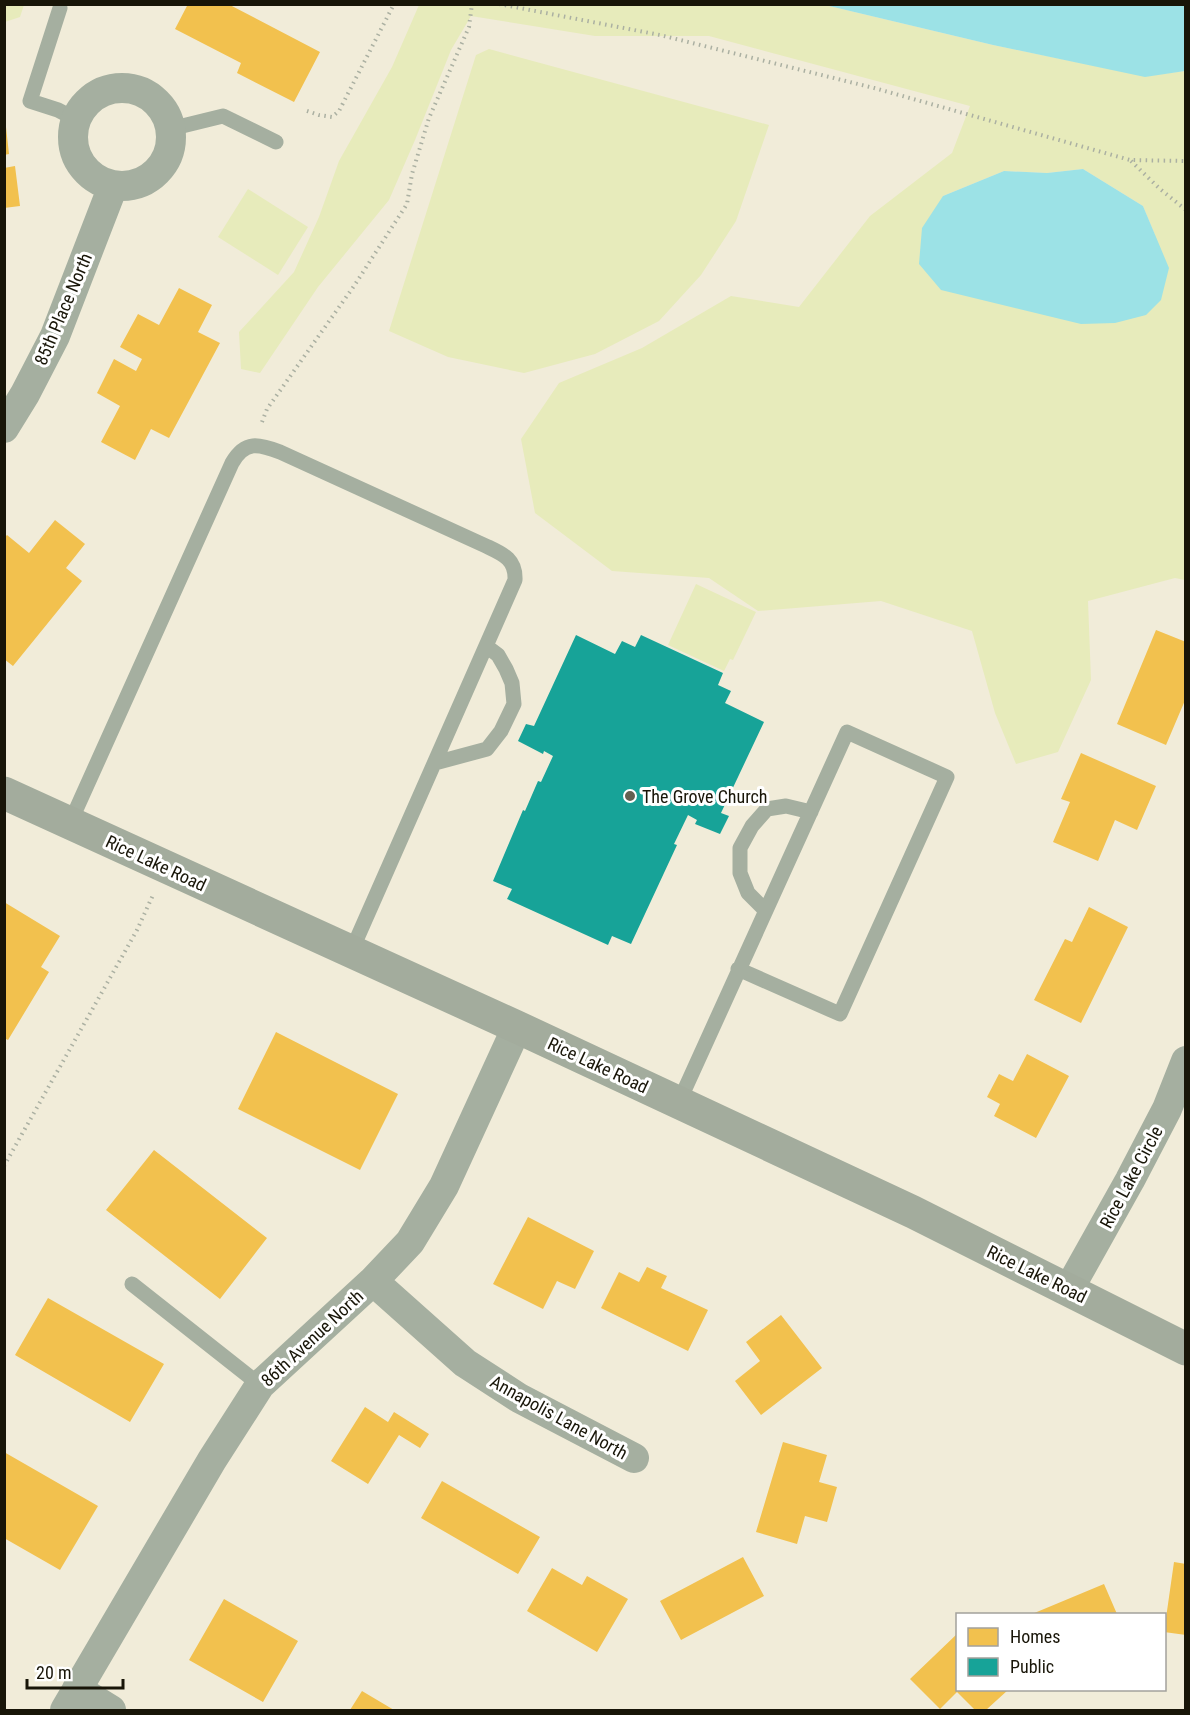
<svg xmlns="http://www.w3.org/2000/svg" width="1190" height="1715" viewBox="0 0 1190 1715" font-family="'Roboto Condensed',sans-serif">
<rect width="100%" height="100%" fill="#f1ecd9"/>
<path fill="#e7ebbb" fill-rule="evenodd" d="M4,5H24L20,17L5,22Z
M419,5H825L993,45L1145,76L1185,71V580L1175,578L1088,601L1091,680L1058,752L1016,764L995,713L972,631L881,601L758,611L709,578L612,571L535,513L521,439L559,383L642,348L731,296L799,307L870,216L952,153L970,106L709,36H595L471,16L451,50L415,140L389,200L318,287L260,373L241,369L239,332L294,272L319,217L339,161L392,67ZM1083,169L1143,206L1155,235L943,196L1004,171L1047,173Z
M489,49L769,125L736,221L701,275L659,321L595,354L524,373L448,357L389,331L476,55Z
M248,189L308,227L278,275L218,237Z
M696,584L756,612L733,660L730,659L724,671L668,645Z"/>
<path fill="#9ce2e6" d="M825,5H1185V71L1145,77L993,45Z
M1083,169L1143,206L1169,268L1161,300L1146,315L1115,323L1081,324L941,290L919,264L922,228L943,196L1004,171L1047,173Z"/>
<path fill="#f2c14e" d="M188,4H228L320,52L294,102L237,73L241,63L175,29Z
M6,127L9,154L4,155V128Z
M15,166L20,206L4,208V168Z
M179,288L212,305L198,332L220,343L169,438L151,429L135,460L101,442L120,406L97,393L114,359L136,371L142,359L120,347L138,314L159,325Z
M55,520L85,544L66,568L82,581L13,666L4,659V538L7,535L29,553Z
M1156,630L1186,642V698L1166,745L1117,724Z
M1081,753L1156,786L1137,830L1115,820L1098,861L1053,842L1070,802L1061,799Z
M4,902L60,936L41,967L49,972L8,1040L4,1038Z
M1089,907L1128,927L1081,1023L1034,1000L1065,939L1072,942Z
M276,1032L398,1094L360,1170L238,1109Z
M1027,1054L1069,1076L1036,1138L994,1116L1000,1104L987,1097L999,1074L1013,1081Z
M154,1150L267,1238L220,1299L106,1210Z
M528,1217L594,1251L575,1289L557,1281L543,1309L493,1284Z
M647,1267L667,1276L661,1288L708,1310L688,1351L601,1308L619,1272L639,1282Z
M48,1298L164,1364L130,1422L15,1355Z
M781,1315L822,1368L761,1415L735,1381L760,1361L746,1342Z
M365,1407L388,1422L394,1412L429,1434L420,1448L399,1435L368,1484L331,1461Z
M783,1442L827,1455L819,1482L837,1487L827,1522L805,1516L797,1544L756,1532Z
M4,1452L98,1506L60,1570L4,1538Z
M442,1481L540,1537L518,1574L421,1518Z
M743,1557L764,1596L681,1640L660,1601Z
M1174,1562L1186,1564V1635L1164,1632Z
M552,1568L582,1585L587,1576L628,1599L597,1652L527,1611Z
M1104,1584L1117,1614H1032Z
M224,1599L298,1641L263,1702L189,1660Z
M958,1633V1690H1008L986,1710H975L957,1692L940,1709L910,1679Z
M362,1691L394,1710H350Z"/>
<path fill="#17a398" d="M576,635L615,654L622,641L635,647L641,635L723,673L718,685L731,691L725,703L764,722L721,813L729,816L720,834L695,824L697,820L688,815L674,844L677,845L631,944L612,936L608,945L507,899L512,889L493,881L523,810L525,811L538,781L541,782L553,756L544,751L543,754L518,741L526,724L534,726Z"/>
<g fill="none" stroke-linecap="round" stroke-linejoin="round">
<path stroke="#abb0a2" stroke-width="4" stroke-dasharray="1.5 4.5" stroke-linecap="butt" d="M499,4L660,35L874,88L1130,160L1186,161
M307,111L319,115L332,117L339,111L394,4
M1131,161L1160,189L1186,210
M262,422L267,409L354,286L407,204L412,174L429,118L469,27L472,4
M4,1166L137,930L153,895"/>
<path stroke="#a5afa0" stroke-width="15" d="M60,8L30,101L58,110L77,120
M170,129L223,116L276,142
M435,763L487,749L501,731L514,704L512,683L506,669L498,655L486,646
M70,823L232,463C245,440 259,444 280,452L486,546C503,554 516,559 515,580L351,952
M765,910L748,893L740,873V848L752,826L767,809L786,806L811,812
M679,1102C734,979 791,856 847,732L947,777L840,1014L738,969
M132,1284L260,1385"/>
<path stroke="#a5afa0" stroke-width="30" d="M73 137a49 49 0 1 1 98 0a49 49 0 1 1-98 0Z
M4,428L25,394L55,336L113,186
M373,1281L465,1363L519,1398L634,1458
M1069,1289L1130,1180L1167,1109L1186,1061
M77,1689L111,1710
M65,1710L212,1460L260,1385L373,1281L410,1242L444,1186L517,1027"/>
<path stroke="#a3ac9d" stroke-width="33" d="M4,793L517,1027L913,1212L1186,1349"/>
</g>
<circle fill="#646051" stroke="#fff" stroke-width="2" cx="630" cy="796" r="6"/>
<g text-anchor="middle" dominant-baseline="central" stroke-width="6" stroke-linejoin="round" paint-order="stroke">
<g font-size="18" fill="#181508" stroke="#fff">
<text transform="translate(63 309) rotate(-67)">85th Place North</text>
<text transform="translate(156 863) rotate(25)">Rice Lake Road</text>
<text transform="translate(598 1065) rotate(25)">Rice Lake Road</text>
<text transform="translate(1131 1177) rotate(-62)">Rice Lake Circle</text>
<text transform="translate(1037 1274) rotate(26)">Rice Lake Road</text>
<text transform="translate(312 1338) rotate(-43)">86th Avenue North</text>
<text transform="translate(559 1417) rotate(29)">Annapolis Lane North</text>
</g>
<g font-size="18" fill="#181508" stroke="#fff" text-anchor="start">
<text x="642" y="796">The Grove Church</text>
</g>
</g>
<rect width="1190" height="1715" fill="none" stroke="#181508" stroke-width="12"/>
<rect x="956" y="1613" width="210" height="78" fill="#ffffff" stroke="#a3a19c" stroke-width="1.5"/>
<rect x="968" y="1628" width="30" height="18" fill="#f2c14e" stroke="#a3a19c" stroke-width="1.5"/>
<text x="1010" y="1643" font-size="18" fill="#181508">Homes</text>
<rect x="968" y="1658" width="30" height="18" fill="#17a398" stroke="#a3a19c" stroke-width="1.5"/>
<text x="1010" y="1673" font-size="18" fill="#181508">Public</text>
<path d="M27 1679v9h96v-9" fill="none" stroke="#181508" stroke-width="3"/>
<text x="36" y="1679" font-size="18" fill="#181508" stroke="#ffffff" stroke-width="4.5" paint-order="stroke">20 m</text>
</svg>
